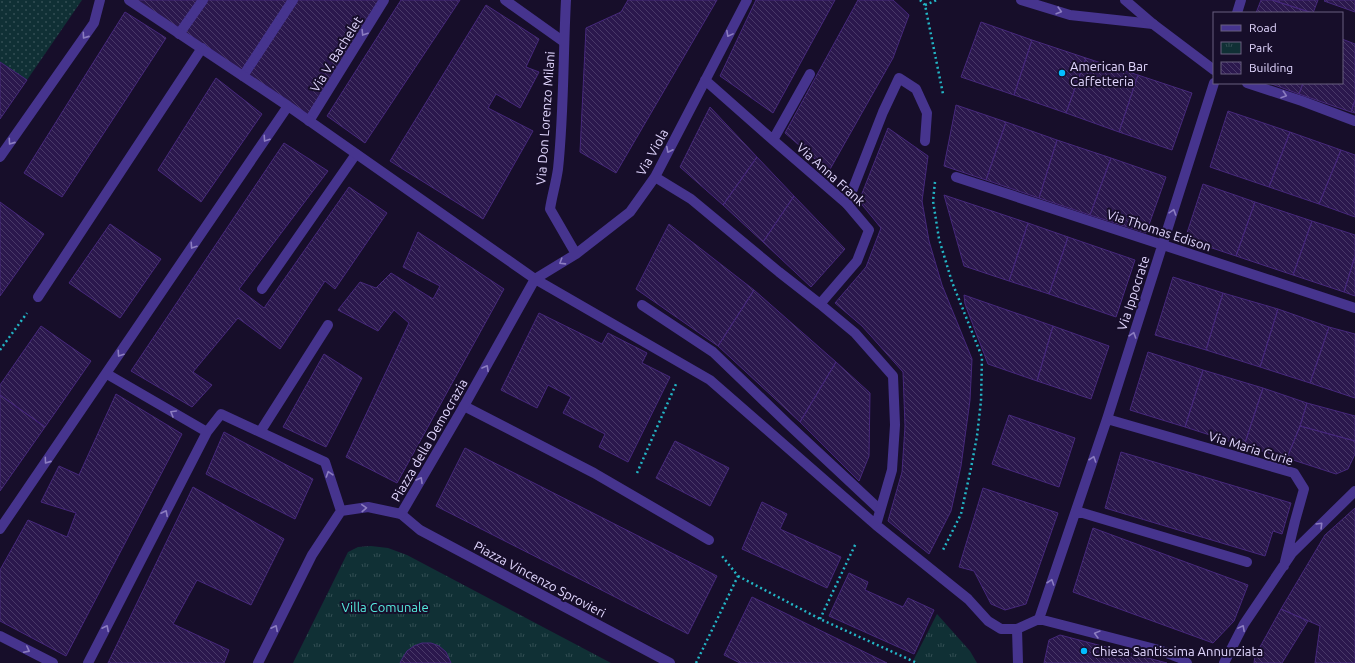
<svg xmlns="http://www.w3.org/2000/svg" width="1355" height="663" viewBox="0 0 1355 663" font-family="Ubuntu,sans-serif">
<defs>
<pattern id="grass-dots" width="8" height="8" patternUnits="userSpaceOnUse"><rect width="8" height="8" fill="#103035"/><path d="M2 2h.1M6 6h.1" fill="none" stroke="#324d53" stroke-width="1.8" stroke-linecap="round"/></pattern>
<pattern id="park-tufts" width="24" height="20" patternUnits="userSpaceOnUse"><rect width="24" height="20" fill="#103035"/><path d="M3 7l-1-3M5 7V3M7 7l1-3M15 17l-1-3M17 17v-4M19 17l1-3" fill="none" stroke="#324d53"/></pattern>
<pattern id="building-back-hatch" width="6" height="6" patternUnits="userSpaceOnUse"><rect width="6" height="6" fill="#2b184d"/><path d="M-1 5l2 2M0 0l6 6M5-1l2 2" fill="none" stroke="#493968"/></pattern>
</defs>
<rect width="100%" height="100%" fill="#170e2a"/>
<path fill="url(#grass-dots)" d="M0,0H82L27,80L0,62Z"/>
<path fill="url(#park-tufts)" d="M371,546L388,548L407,555L611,663H293L348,552L358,547Z
M937,614L970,651L977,663H917L913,661Z"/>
<path fill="url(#building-back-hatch)" stroke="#46287b" d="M129,0H203L179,34Z
M203,0H293L243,76L179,34Z
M293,0H384L309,121L243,76Z
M401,0H460L365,143L327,116Z
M628,0H717L616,173L580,152L586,28L621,12Z
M756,0H835L773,113L720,76Z
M858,0H893L909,15L893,58L829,171L785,133Z
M1261,0H1272L1312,13H1256Z
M1272,0H1318L1313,13Z
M1325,0H1355V12L1324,1Z
M486,5L539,39L526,67L539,72L520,108L496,94L488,108L533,131L483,219L390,161Z
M125,12L166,38L62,197L24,173Z
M981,22L1032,40L1014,95L961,77Z
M1342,39L1355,44V100L1351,112L1299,94L1303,83H1342Z
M1032,40L1086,58L1066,113L1014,95Z
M1086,58L1138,75L1119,132L1066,113Z
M0,62L27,80L0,119Z
M1138,75L1192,93L1172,150L1119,132Z
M216,78L262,114L201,202L158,170Z
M1269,83H1303L1299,94Z
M1355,100V113L1351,112Z
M956,105L1006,122L986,180L944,166Z
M710,107L757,157L723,205L680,167Z
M1228,111L1290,132L1269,187L1210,167Z
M1006,122L1057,140L1039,198L986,180Z
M888,128L928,156L922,201L929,241L942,285L972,359L970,400L961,466L951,511L929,554L888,521L902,472L905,426L903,372L862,326L835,303L866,267L881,228L859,201Z
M1290,132L1341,150L1319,204L1269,187Z
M1057,140L1111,158L1090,215L1039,198Z
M284,143L328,171L239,289L264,308L349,187L387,213L335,289L325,281L280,349L238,318L193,372L212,385L192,407L131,371Z
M1341,150L1355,155V217L1319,204Z
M757,157L794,196L763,242L723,205Z
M1111,158L1166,177L1146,233L1090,215Z
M1203,184L1255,202L1236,256L1185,239Z
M944,195L1028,223L1009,281L964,266Z
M794,196L845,249L811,287L763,242Z
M0,202L44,234L0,296Z
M1255,202L1312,221L1293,275L1236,256Z
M1312,221L1355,235V256L1344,292L1293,275Z
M1028,223L1068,237L1049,294L1009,281Z
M110,224L161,259L120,318L69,283Z
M669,224L754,290L718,346L636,289Z
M418,232L504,289L397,483L346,457L409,323L394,310L378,331L338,310L360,282L376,288L391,273L433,299L440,286L403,267Z
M1068,237L1135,260L1116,317L1049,294Z
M1355,256V296L1344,292Z
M1173,277L1223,293L1206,350L1155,335Z
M754,290L836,362L800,422L718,346Z
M1223,293L1278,309L1260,367L1206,350Z
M964,295L1053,326L1037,381L988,364L965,304Z
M1278,309L1329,327L1310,383L1260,367Z
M539,313L602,344L608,333L647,353L642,363L670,377L628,462L599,447L605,434L563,413L571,397L548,385L537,408L501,390Z
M41,326L91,361L45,427L0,395V385Z
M1053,326L1109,346L1091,399L1037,381Z
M1329,327L1355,334V398L1310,383Z
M1148,352L1203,370L1185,427L1130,410Z
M324,354L362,378L326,447L283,427Z
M836,362L870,393L869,456L859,481L800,422Z
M1203,370L1263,388L1244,446L1185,427Z
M1263,388L1307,403L1300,426L1287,458L1244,446Z
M116,394L182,434L66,656L0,621V570L28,520L67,537L76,513L41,502L59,466L79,475Z
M0,395L45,427L0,491Z
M1307,403L1355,416V441L1300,426Z
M1009,415L1075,438L1059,487L992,464Z
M1300,426L1355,441V454L1348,469L1336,474L1287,458Z
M224,432L313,479L295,519L206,474Z
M675,441L729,468L710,506L656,478Z
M465,448L717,576L688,634L436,506Z
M1121,452L1291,503L1282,534L1273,531L1265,556L1105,508Z
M193,487L284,539L251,605L197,580L173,624L229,650L224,663H108Z
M983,488L1058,513L1026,604L1005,610L991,604L974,571L959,567Z
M762,502L787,514L780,529L841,557L827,588L742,549Z
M1355,508V663H1315L1320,626L1281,609L1325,535Z
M1093,528L1248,585L1234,621L1213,643L1073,592Z
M849,573L868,582L865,590L903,607L908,598L934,610L914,654L829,616Z
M752,597L887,663H740L724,655Z
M1281,609L1308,621L1282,663H1254L1255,656Z
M1060,635L1167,663H1044L1049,640Z
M422,643H431L439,646L446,652L451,663H400L402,659L407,651L414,646Z"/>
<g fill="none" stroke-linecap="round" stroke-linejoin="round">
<path stroke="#23b6c6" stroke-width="2.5" stroke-dasharray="2 3" stroke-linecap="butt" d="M920,0L925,5L943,94
M925,5L937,0
M935,182L933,201L939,239L952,282L982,357L981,401L977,436L971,468L961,514L942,552
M0,350L27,313
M637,473L676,384
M738,576L820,619L917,663
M820,619L856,543
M696,663L738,576L722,556"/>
<path stroke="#46348e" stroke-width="10" d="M505,0L564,42
M1021,0L1070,15L1153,24
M179,34L203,0
M243,76L293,0
M309,121L384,0
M847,204L883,112L899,78L916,89L927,113L925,141
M262,289L356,154
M38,297L202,48
M642,305L713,352L788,424L880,510
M464,406L594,473L709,540
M1017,629L1018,663"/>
<path stroke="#46348e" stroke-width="10" d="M401,514L420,530L670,663"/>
<path stroke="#46348e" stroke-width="10" d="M129,0L288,106L535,279L710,380L876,525L968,599L988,621L1001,629H1017L1039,619
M566,0C563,56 564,113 558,169C556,183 552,196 550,209L576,254
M1125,0L1153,24L1214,70
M1237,13L1241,0
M705,80L773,140L847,204L869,230L857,261L820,304
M1247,83L1302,101L1355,121
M773,140L810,74
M0,157L94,23L100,0
M655,177L691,199L779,272L820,304L855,333L893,376L895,425L892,470L876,525
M956,177L1355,308
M1107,419L1294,473L1304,489L1295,521L1284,566
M207,432L221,414L325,462L341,511
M260,432L328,325
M1076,511L1247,562
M0,529L288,106
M1039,619L1107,419L1214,83
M1039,619L1159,650L1180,658L1187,663
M0,636L53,663
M88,663L207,432L107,374
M258,663L312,555L341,511L368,507L401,514L464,406L535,279L576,254L630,212L655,177L747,0
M1224,663L1244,624L1292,553L1355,491"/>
</g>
<defs><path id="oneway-chevron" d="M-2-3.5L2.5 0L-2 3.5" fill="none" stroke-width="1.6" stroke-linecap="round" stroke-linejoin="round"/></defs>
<g stroke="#8c7dc1">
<use href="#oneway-chevron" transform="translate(1059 11) rotate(16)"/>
<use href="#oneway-chevron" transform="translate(364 33) rotate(122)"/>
<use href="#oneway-chevron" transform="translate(729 34) rotate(118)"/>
<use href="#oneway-chevron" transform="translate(85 36) rotate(125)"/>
<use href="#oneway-chevron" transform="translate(1284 95) rotate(18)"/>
<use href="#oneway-chevron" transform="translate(266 139) rotate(124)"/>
<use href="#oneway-chevron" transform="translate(11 142) rotate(125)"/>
<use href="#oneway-chevron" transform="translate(669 150) rotate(117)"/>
<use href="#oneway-chevron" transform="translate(1173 212) rotate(-72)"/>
<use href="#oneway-chevron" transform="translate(193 246) rotate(124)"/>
<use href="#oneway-chevron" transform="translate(562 262) rotate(148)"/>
<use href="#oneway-chevron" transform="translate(1133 335) rotate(-72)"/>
<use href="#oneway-chevron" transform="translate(120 354) rotate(124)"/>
<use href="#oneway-chevron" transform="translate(486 368) rotate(-61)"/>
<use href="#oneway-chevron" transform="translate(173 413) rotate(-150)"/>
<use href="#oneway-chevron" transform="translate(1093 459) rotate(-71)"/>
<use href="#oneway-chevron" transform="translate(47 461) rotate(125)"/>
<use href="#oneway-chevron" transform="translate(329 474) rotate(-108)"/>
<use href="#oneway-chevron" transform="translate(420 480) rotate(-60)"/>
<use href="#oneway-chevron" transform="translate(364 508) rotate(-3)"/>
<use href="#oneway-chevron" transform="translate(165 513) rotate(-63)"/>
<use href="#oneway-chevron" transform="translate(1320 525) rotate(-45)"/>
<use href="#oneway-chevron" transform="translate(1051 582) rotate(-71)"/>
<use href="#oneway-chevron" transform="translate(106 628) rotate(-63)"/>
<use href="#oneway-chevron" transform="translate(275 628) rotate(-63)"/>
<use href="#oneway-chevron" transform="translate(1242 628) rotate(-62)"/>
<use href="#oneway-chevron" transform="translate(1097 634) rotate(-165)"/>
<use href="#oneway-chevron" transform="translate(27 650) rotate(27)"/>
</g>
<g fill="#03bdff" stroke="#170e2a" stroke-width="1.5">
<circle cx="1062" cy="73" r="4"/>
<circle cx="1084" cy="651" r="4"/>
</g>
<g text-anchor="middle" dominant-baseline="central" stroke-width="4" stroke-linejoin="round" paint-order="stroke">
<g font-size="13" fill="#e2d7ff" stroke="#170e2a">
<text transform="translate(336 54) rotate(-58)">Via V. Bachelet</text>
<text transform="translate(545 118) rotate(-86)">Via Don Lorenzo Milani</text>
<text transform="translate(652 152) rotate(-61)">Via Viola</text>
<text transform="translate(831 174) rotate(42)">Via Anna Frank</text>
<text transform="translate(1159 230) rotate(18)">Via Thomas Edison</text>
<text transform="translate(1133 293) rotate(-72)">Via Ippocrate</text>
<text transform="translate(429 440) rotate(-60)">Piazza della Democrazia</text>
<text transform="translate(1251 448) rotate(17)">Via Maria Curie</text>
<text transform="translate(540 579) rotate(28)">Piazza Vincenzo Sprovieri</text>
</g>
<g font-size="13" fill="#e2d7ff" stroke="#170e2a" text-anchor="start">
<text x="1070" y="66">American Bar<tspan x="1070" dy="15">Caffetteria</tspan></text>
<text x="1092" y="651">Chiesa Santissima Annunziata</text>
</g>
<g font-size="13" fill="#56ecdf" stroke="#170e2a">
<text x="385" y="607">Villa Comunale</text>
</g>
</g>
<rect x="1213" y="12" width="130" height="72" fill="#170e2a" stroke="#685e7f"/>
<rect x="1221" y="25" width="20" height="6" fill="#46348e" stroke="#685e7f"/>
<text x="1249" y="32" font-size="12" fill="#e2d7ff">Road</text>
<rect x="1221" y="42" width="20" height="12" fill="url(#park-tufts)" stroke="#685e7f"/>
<text x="1249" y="52" font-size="12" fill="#e2d7ff">Park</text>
<rect x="1221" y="62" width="20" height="12" fill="url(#building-back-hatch)" stroke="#685e7f"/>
<text x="1249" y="72" font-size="12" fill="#e2d7ff">Building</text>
</svg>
